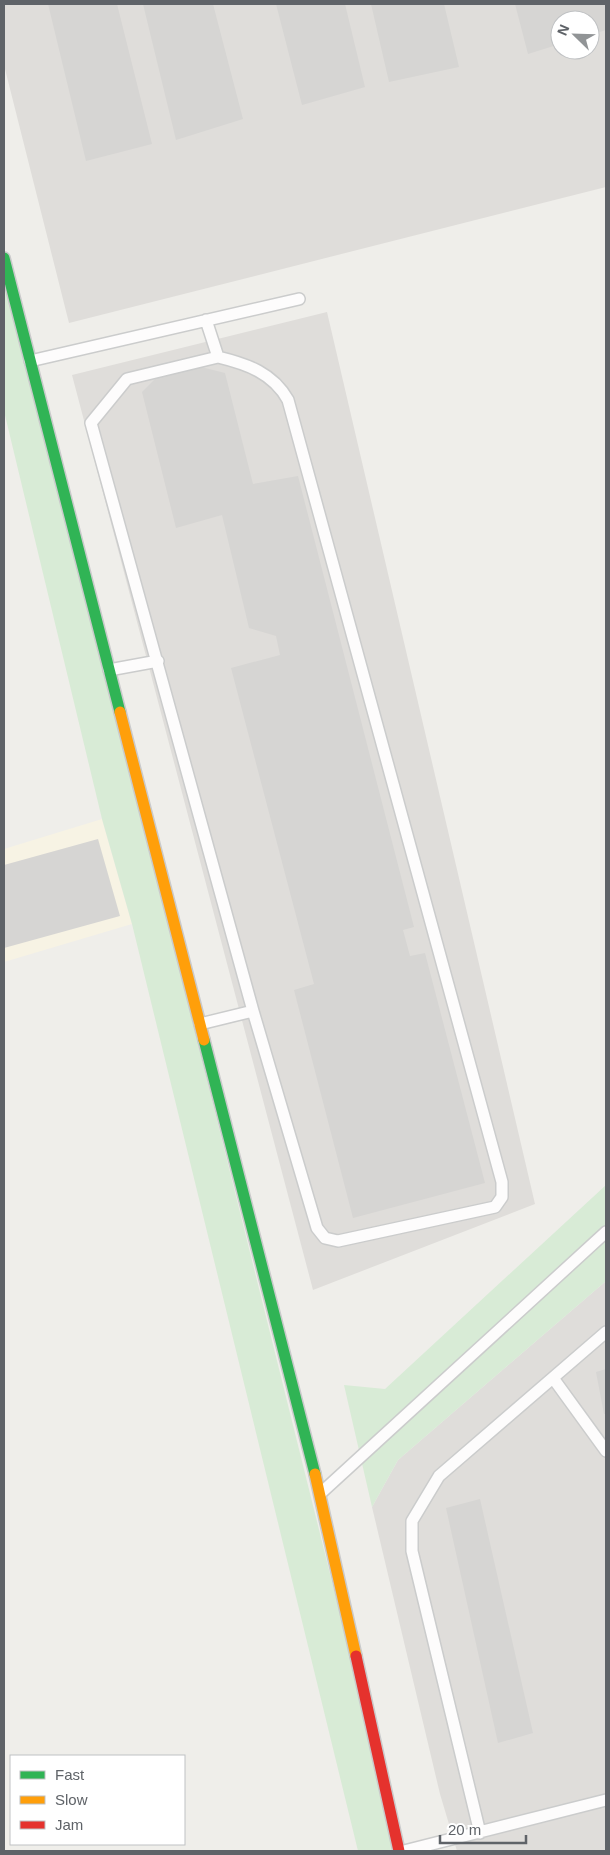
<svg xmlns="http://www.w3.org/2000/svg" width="610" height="1855" viewBox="0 0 610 1855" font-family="Arial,sans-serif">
<rect width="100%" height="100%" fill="#efeeea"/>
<path fill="#f7f3e4" d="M102,819L132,924L4,962V849Z"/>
<path fill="#dfddda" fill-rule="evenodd" d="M4,4H606V187L69,323L4,65ZM560,20H590V50H560Z
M327,312L535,1204L313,1290L72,375Z
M606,1281V1851H457L440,1794L372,1507L398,1460Z"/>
<path fill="#d8ebd6" d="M4,264L399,1851H358L132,924L102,819L4,411Z
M606,1185V1281L398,1460L372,1507L344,1385L385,1389Z"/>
<path fill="#d6d5d3" d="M48,4H117L152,144L86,161Z
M143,4H213L243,119L176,140Z
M276,4H345L365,87L302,105Z
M371,4H444L459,67L389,82Z
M515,4H606V30L590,35V20H560V44L528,54Z
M197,366L225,373L253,484L298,476L414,927L403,930L410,956L425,953L485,1183L353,1218L294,990L314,984L231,668L280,655L276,636L249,628L222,515L176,528L142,392L156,378Z
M98,839L120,916L4,948V865Z
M606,1369V1414H604L596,1372Z
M480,1499L533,1733L498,1743L446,1508Z"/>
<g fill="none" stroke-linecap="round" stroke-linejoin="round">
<defs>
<path id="lane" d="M206,320L218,357
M218,357C247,364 273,373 288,400L502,1182V1197L495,1207L338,1241L325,1238L317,1228L253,1011L91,423L127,379Z
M30,361L299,299
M109,670L158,661
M200,1024L253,1011
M553,1378L606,1451
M322,1492L606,1232
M480,1833L412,1551V1521L439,1476L606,1332
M404,1851L606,1800"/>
<path id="fast" d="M4,258L120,712
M204,1040L315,1474"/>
<path id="slow" d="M120,712L204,1040
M315,1474L356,1656"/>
<path id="jam" d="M356,1656L399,1851"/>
</defs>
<use href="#lane" stroke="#cbcccc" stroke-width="14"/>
<use href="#fast" stroke="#cacacb" stroke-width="14"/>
<use href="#slow" stroke="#cacacb" stroke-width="14"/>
<use href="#jam" stroke="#cacacb" stroke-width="14"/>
<use href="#lane" stroke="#fdfcfc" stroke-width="11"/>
<use href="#fast" stroke="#30b455" stroke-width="11"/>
<use href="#slow" stroke="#ff9f0a" stroke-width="11"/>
<use href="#jam" stroke="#e5322d" stroke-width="11"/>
</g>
<rect width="610" height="1855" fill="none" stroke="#5f6368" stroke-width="10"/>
<rect x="10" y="1755" width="175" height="90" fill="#ffffff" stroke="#bfc1c3"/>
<rect x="20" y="1771" width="25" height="8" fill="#30b455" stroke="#bfc1c3"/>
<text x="55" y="1780" font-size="15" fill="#5f6368">Fast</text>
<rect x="20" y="1796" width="25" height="8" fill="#ff9f0a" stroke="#bfc1c3"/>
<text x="55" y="1805" font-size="15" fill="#5f6368">Slow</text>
<rect x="20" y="1821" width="25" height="8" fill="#e5322d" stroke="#bfc1c3"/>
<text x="55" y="1830" font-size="15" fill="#5f6368">Jam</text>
<g transform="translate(575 35) rotate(293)"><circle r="24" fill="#ffffff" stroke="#bfc1c3"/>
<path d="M0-4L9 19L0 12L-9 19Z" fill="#919496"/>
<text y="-8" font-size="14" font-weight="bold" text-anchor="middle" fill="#5f6368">N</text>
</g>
<path d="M440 1835v8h86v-8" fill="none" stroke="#5f6368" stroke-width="2.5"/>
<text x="448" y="1835" font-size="15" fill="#5f6368" stroke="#ffffff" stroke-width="4" paint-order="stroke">20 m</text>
</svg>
